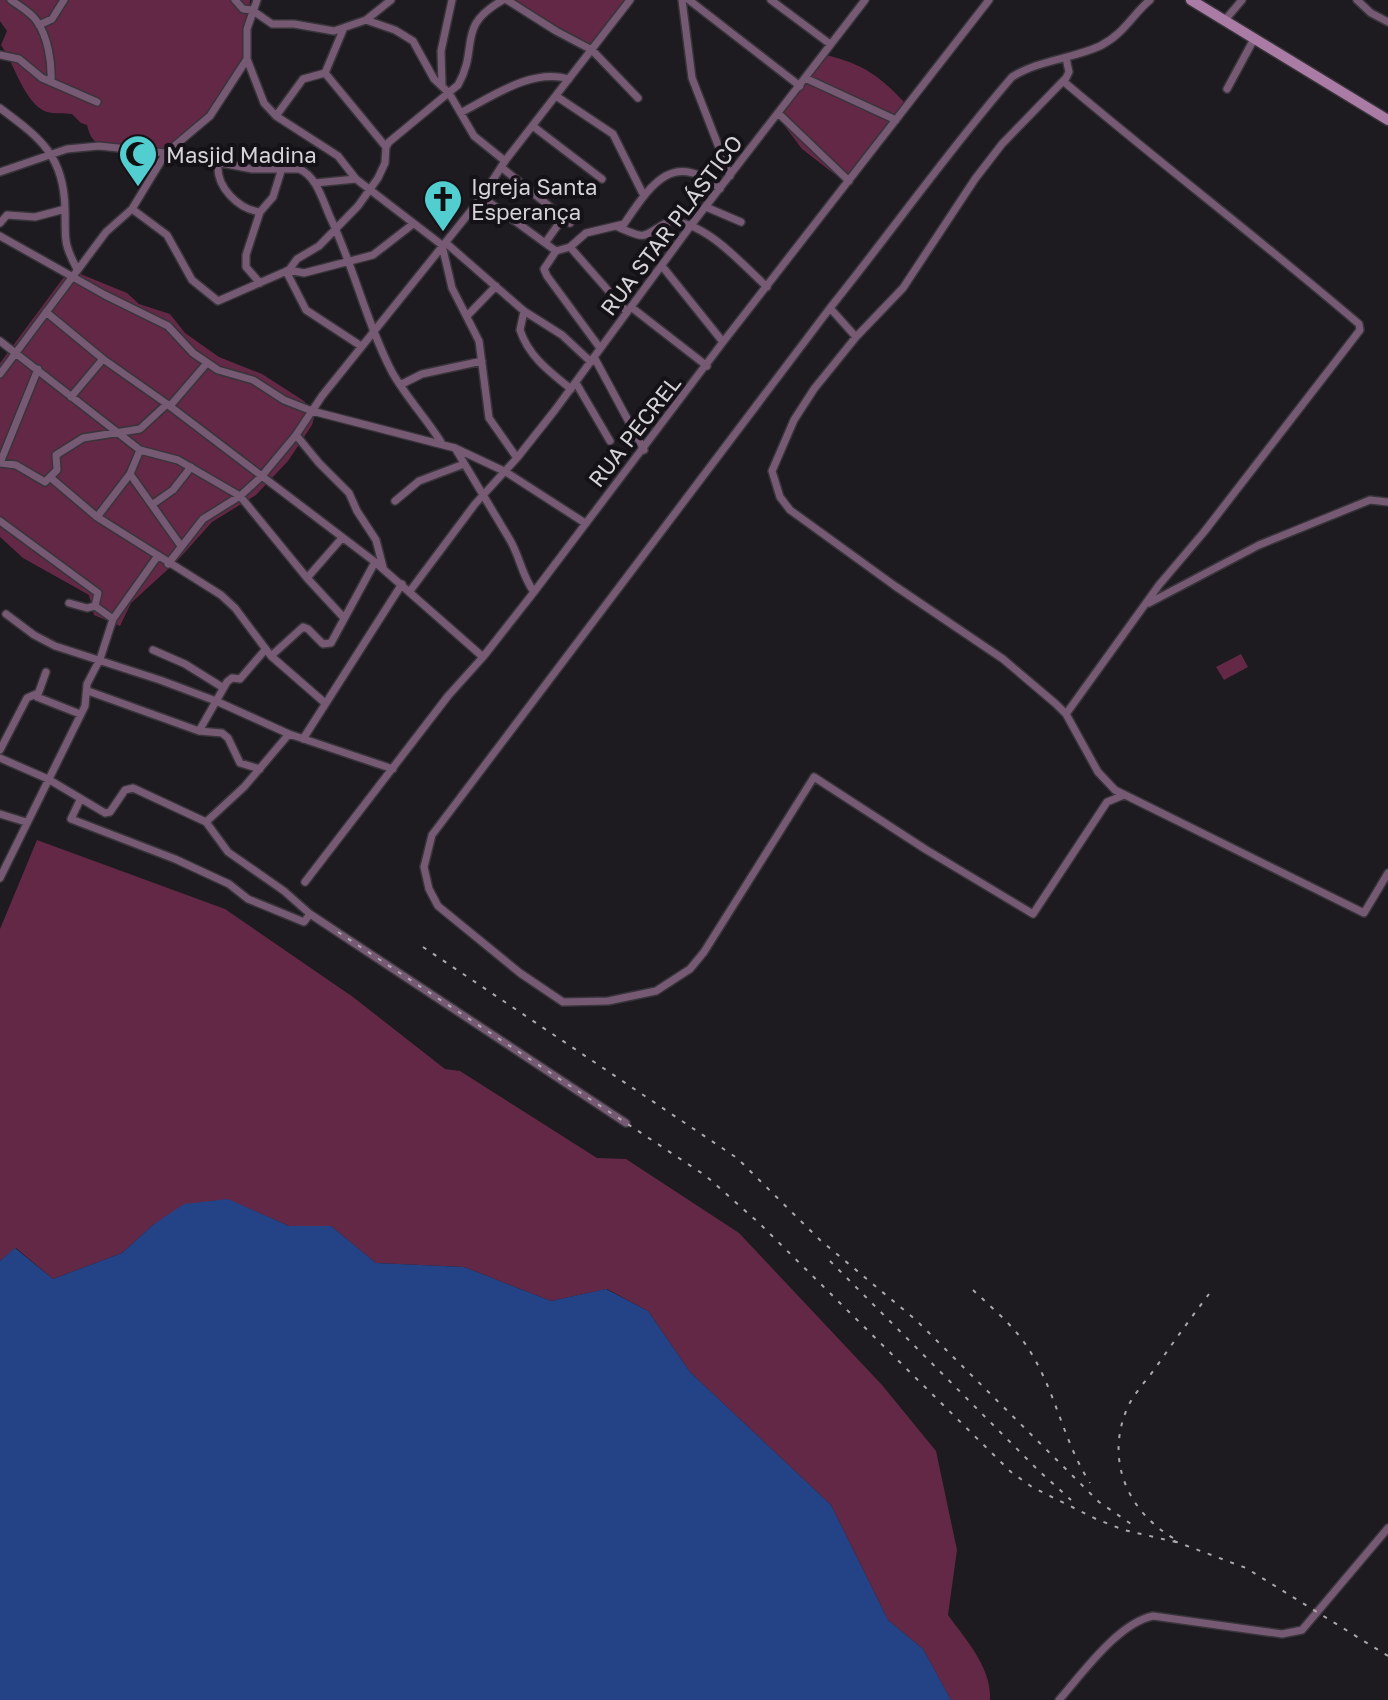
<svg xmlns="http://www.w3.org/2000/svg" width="1388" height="1700" viewBox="0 0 1388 1700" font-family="'Golos Text',sans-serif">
<rect width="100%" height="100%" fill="#1d1a20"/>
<path fill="#632845" d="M0,0H250C248,18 248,37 244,55C239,79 186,146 161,150C148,153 130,147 118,146C98,144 92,145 87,125L81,123L72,114C64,113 54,114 47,112C25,105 14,63 1,45L7,31L0,21Z
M510,0H629L588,51Z
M826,55C863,64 880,76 906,104L846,183L802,149L775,113Z
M78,273L127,293L139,304L170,314L185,333L219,357L262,374L304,401L315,414L312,425L288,461L256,495L212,522L177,561L131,603L120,626L94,615L89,595L23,558L0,537V363L64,277Z
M1241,654L1248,667L1224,680L1216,667Z
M37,840L225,909L353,997L445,1069L460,1071L597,1158L626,1159L739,1233L882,1385L936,1451L957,1550L948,1615C966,1640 992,1668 990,1700H951L923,1649L888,1620L831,1505L690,1372L648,1311L607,1289L551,1301L464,1267L376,1263L331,1226H289L227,1199L154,1224L122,1253L53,1279L16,1248L0,1261V929Z"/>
<path fill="#244386" d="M228,1199L289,1226H331L376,1263L464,1267L551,1301L606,1289L648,1311L690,1372L831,1505L888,1620L923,1649L951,1700H0V1261L15,1248L53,1279L122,1253L154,1224L184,1204Z"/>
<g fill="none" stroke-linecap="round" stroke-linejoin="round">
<defs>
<path id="minor" d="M11,0C19,6 30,12 36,20C48,36 52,63 51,82
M235,0L243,9L252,10L272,24H294L334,31L366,20L391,0
M257,0L247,29V59L264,103L276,116L338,156L356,179
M507,0L556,31L592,50L638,98
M682,0L692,78L730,176
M689,0L800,86
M771,0L830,44
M1357,0L1371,13L1388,22
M366,20L395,30L413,41L434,79L449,93L474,136L505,161
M1225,20L1242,0
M39,25L52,19L64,0
M343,30L325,73L386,147
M0,55L19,59L42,78L97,102
M1066,58L1069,72L1066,78L1002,144L975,179L903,288L856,337L814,389L794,420L772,471L780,497L790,510L895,586L1003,659L1056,704L1066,714L1098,772L1115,790L1364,913L1388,873
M805,78L896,120
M1063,81C1161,164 1262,241 1359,324L1360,330L1204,532L1159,585L1066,714
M442,85L441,51L452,0
M1227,89L1254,39
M556,96L613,134L644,196
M0,108C40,138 64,155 65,209C66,238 62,241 77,269
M462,112C493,96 532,68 569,79
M778,113L849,181
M276,116L303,79L325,73
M534,127L602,179
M218,164C216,187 238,209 260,212
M501,167L570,223
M0,172L67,149L99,146L175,154L252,169H299C317,176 323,202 331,219C354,268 367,324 392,372C406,397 426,418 441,442
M315,183L356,179L442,245L452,288L479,341L489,418L517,458
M482,197L556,251
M706,207L741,222
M132,209L167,235L192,280L218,301L289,270L297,259L319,246L358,206L378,178L385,163L386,147L389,142L458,85C480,46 455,27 503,0
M0,223L7,215L35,217L65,209
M618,227C651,242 641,235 670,221C706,222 741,263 767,287
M0,236L105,295L168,326L193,353L218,370L253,380L284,400L312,411L455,448L506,472L585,523
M446,243L524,311L562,335L591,362
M545,243L563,218
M570,247L627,312
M662,266L723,342
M289,270L304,273L373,255L413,224
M286,271L306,310L361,346
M260,283L246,267V255L260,212L273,197L282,168
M631,307L707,366
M830,308L856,337
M524,311L520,330C529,357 550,372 571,389
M46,312L103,359L167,404L375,562L483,657
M467,316L496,286
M0,341L140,450L178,460L240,496L307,578L344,618
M600,348L547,276L544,269L556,251L570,247L586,233L624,224C650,186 673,148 720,189
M594,357L644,450
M0,374L106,232L132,209L166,153L210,116L247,59
M576,383L610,441
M400,385L422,374L482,361
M71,397L103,359
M170,406L207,363
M296,435L319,463L349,493L357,511L376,540L383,567
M455,448L510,540C520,557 522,576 534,592
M0,463L16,465L45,482L57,470L56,455L83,438L140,429L167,404
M0,463L38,369
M130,474L181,546
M51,478L97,517L221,595L235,608L271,656L325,703
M395,501L419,481L464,464
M153,504L173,490L191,467
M97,517L130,474L140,450
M0,521L98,593L95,606L113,619
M168,564L203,519L240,496L261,477L296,435L322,396L482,197L505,161L630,0
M307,578L342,538
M410,591L475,504L517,458L555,410L692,224L865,0
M69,603L87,608L95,606
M1149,603L1259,545L1370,500L1388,502
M6,614L34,635L55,646L160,680L216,701L289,734L393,769
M153,650L185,664L222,687
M271,656L303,627L308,629L323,644L331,643L375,562
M46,672L37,697L80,714
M88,691L199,731L222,733L228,738L240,763L260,769
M199,731L227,682L232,678L240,679L265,650
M303,739L402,584
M0,750L27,698L36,694
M0,758L48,779L105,813L110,812L125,790L133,788L206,822L228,852L284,891L310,914L626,1123
M1124,795L1107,802L1033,914L925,849L814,777L704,952L690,969L656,991L608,1001L563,1002L520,973L438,906L429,889L424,867L432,835L830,308C892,231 948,151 1012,77C1038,60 1072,59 1100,46C1124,34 1132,15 1150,0
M80,800L71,819L175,859L229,884L248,899L304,922L310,914
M0,814L26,822
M206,822L244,787L289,734
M0,878L85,706L87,684L100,659L113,619L157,557
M305,882L448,696L483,657L534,592L723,342L989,0
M1059,1700C1082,1674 1118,1623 1153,1616L1282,1634L1302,1630L1388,1528"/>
<path id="secondary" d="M1191,0L1388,120"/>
</defs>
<use href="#minor" stroke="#37343a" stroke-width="10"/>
<use href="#secondary" stroke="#37343a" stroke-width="13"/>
<use href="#minor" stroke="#765973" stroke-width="7"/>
<use href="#secondary" stroke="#aa7ca5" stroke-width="10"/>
<path stroke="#aba9ad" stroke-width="2" stroke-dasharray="4 8" stroke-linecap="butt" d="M338,932L706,1176L759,1223L1011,1472L1032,1487L1096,1519L1124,1530L1184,1544
M423,947L737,1158L820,1240L916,1320L1099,1502L1134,1526
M830,1261L1038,1470L1071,1500
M973,1290C992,1308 1014,1326 1028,1348C1056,1391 1063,1441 1090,1483
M1173,1538C1128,1511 1106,1462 1126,1411C1132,1396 1144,1383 1154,1370C1172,1344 1190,1319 1209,1294
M1174,1541L1246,1568L1388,1656"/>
</g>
<defs>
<symbol id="mosque-pin" viewBox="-11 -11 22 30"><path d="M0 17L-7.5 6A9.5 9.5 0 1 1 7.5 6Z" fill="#52cdd0" stroke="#141117"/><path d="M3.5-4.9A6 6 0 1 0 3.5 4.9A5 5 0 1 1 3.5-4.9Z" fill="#111"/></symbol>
<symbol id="church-pin" viewBox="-11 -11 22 30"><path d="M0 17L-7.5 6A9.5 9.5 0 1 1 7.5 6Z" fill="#52cdd0" stroke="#141117"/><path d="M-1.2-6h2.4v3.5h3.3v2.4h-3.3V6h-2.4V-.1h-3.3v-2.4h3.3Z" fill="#111"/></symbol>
</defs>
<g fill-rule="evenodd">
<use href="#mosque-pin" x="116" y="132" width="44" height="60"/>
<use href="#church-pin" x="421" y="177" width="44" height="60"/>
</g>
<g text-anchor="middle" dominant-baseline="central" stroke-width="8" stroke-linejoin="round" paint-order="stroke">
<g font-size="22" fill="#d6d4d8" stroke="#141117" text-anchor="start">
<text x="166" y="154">Masjid Madina</text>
<text x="471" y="186">Igreja Santa<tspan x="471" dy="25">Esperança</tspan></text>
</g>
<g font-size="22" fill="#d6d4d8" stroke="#141117">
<text transform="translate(671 225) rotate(-53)">RUA STAR PLÁSTICO</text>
<text transform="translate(634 431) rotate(-52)">RUA PECREL</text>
</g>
</g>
</svg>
